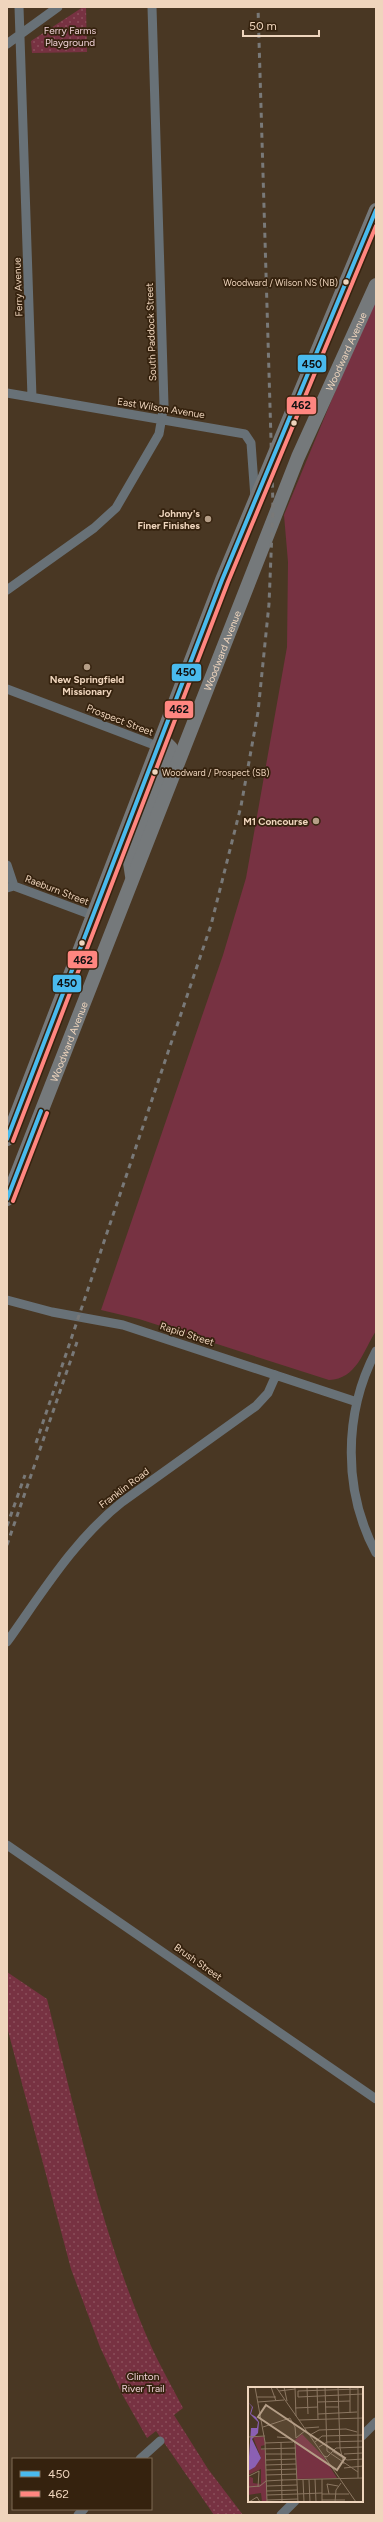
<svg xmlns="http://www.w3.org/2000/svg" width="383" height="2522" viewBox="0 0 383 2522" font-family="Figtree,sans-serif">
<defs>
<pattern id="grass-dots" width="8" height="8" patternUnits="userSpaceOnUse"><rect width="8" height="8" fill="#773242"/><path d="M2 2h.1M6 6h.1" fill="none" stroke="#8b4f5b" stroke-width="1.8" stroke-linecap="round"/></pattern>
</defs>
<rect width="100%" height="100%" fill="#493723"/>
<path fill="url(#grass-dots)" d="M83,7H86L87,52L32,53L31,41Z
M7,1972L47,1999C75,2110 99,2224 144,2330C155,2357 170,2383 183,2408L174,2415L208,2469L243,2515H214L156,2431L147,2438L122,2394L100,2347L71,2269L7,2027Z"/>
<path fill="#773242" d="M376,293V1331C363,1351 357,1379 329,1380L139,1319L101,1310L223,955L246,878L287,647L288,562L284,515Z"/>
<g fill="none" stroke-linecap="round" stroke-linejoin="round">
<path stroke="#687177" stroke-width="9" d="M19,7L32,397
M7,44L58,7
M7,393L245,434L251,443L255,498
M7,590L94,528L116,508L159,434L164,405L152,7
M7,689L157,746
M7,865L14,886
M7,888L14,886L92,915
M7,1300L52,1312L123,1325L357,1402
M376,1351C343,1414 343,1491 376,1553
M7,1642C42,1593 74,1540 122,1502L256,1406L268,1393L276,1375
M7,1845L376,2099
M362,2436L376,2422
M140,2459L160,2441
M78,2515L84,2509
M281,2515L295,2501"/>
<g stroke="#75797b" stroke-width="14">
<path d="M132,876L129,856L171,748L165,742L157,746"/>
<path d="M7,1139L222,580L376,210"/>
<path id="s1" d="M7,1199L298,457L376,285"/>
</g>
<path stroke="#797978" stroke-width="3" stroke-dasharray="5 5" stroke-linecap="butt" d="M36,1443L211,925L241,806L258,712L269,604L273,506L258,7
M7,1526L25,1475
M7,1545L77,1342"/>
<defs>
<path id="bus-1" d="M7,1139L222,580L376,210
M7,1199L41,1111"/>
<path id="bus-2" d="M13,1141L228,582L376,226
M13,1201L47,1113"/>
</defs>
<use href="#bus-1" stroke="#35220e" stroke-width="7"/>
<use href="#bus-2" stroke="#35220e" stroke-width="7"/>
<use href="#bus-1" stroke="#49baed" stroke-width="4"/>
<use href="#bus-2" stroke="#ff8680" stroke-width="4"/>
</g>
<g fill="#efd5bd" stroke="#35220e" stroke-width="1.5">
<circle cx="346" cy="282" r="3.5"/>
<circle cx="294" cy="423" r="3.5"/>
<circle cx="155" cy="772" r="3.5"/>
<circle cx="82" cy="943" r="3.5"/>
</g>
<g fill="#b59e87" stroke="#35220e" stroke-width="1.5">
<circle cx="208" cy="519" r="4"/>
<circle cx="87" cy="667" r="4"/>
<circle cx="316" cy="821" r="4"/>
</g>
<g text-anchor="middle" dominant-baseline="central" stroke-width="3.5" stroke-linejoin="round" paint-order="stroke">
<g font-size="9" fill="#efd5bd" stroke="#35220e" text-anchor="end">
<text x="338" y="282">Woodward / Wilson NS (NB)</text>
<text x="162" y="772" text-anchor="start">Woodward / Prospect (SB)</text>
</g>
<g font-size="10" fill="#efd1d7" stroke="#35220e">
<text x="70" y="30">Ferry Farms<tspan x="70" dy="12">Playground</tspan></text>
<text x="143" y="2376">Clinton<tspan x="143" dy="12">River Trail</tspan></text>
</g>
<g font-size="10" fill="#efd5bd" stroke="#35220e">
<text transform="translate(18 287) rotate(-92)">Ferry Avenue</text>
<text transform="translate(151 332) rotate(-92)">South Paddock Street</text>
<text stroke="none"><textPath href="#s1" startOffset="913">Woodward Avenue</textPath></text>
<text transform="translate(161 408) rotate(9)">East Wilson Avenue</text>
<text stroke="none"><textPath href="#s1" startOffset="589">Woodward Avenue</textPath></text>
<text transform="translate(120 720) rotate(21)">Prospect Street</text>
<text transform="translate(57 890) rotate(21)">Raeburn Street</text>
<text stroke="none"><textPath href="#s1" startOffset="169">Woodward Avenue</textPath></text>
<text transform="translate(187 1334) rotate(18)">Rapid Street</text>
<text transform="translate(124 1488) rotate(-37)">Franklin Road</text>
<text transform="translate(198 1962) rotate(35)">Brush Street</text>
</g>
<g font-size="10" font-weight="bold" fill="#efd5bd" stroke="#35220e" text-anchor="end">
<text x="200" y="513">Johnny's<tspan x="200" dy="12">Finer Finishes</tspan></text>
<text x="87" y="679" text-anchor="middle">New Springfield<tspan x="87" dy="12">Missionary</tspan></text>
<text x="308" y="821">M1 Concourse</text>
</g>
</g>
<g transform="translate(248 2387)">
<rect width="115" height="115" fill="#493723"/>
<path d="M5,50H16L17,58L13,59V62L17,63L19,115H14L13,106L0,108V89L5,91V96L13,97V82L0,88V84L6,80L13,71Z" fill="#773242"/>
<path d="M54,47L75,69L89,91L49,92L47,53Z" fill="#773242"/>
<path d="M0,15L5,20L3,27L8,30L11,35L10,46L4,52L13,71L7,80L0,84L3,41H9L10,35L2,27L4,20Z" fill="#8b60b3"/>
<path fill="none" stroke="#8b7661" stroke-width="1" d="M7,0L17,55L19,115M23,0L28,14M28,0L108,115M36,0L39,14M47,0L48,29M59,0L60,27M69,0L70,32M77,0L79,64L110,85M90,0L92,61L96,77M102,0V26M31,4L47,2M50,4V10L115,7M50,4L110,2M9,10H28M10,15L36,13M70,15L102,14M77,20H91M47,21L70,20M70,27L109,25M51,33L115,31M15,40L42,31L47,40L48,51M57,41L71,40M62,48L71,43L98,42L109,45M0,50L17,49M29,50L42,51L47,56L50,115M48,51L58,43M33,55L34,115M67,55L74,49L115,48M17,56L45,55M71,60L79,55L115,54M13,62L48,61M84,64L99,73L115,72M18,67H48M96,67L115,66M76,69L79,70L88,61L115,60M18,73L48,72M18,78L48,77M96,81L115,79M18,83L49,82M18,88L49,87M1,89L11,84L10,100M110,91V0M67,92L68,115M74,92V115M34,93L115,91M55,93L56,115M61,93L62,115M18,94L35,93M19,99L49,98M0,100L12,99L18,94M19,104L49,103M49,107L74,106M74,107H101M81,107L79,97L90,99M19,108L49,107M19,113L50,112M74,113H97M1,115L9,110L12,115M87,115L88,103L93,96"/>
<path fill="#b59e87" fill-opacity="0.15" stroke="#b59e87" stroke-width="2" d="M18,18L97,71L89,83L10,30Z"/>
<rect width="115" height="115" fill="none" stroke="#efd5bd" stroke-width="2"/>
</g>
<g stroke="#35220e" stroke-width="1.5">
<rect x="297" y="354" width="30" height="19" rx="4" fill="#49baed"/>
<rect x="286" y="396" width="31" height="19" rx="4" fill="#ff8680"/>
<rect x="171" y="663" width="31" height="19" rx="4" fill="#49baed"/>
<rect x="164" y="700" width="30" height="19" rx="4" fill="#ff8680"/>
<rect x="67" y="950" width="31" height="19" rx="4" fill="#ff8680"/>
<rect x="52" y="974" width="30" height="19" rx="4" fill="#49baed"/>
</g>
<g font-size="11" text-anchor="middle" font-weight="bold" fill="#111">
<text x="312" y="368">450</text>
<text x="301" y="409">462</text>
<text x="186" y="676">450</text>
<text x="179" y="713">462</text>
<text x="83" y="964">462</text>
<text x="67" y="987">450</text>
</g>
<rect width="383" height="2522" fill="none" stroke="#efd5bd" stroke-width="16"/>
<rect x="12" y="2458" width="140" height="52" fill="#35220e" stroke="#7f6a54"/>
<rect x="20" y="2471" width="20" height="6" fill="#49baed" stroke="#7f6a54"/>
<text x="48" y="2478" font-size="12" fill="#efd5bd">450</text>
<rect x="20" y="2491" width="20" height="6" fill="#ff8680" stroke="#7f6a54"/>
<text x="48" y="2498" font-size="12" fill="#efd5bd">462</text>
<path d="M243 30v6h76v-6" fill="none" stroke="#efd5bd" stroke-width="2"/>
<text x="249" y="30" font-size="12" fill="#efd5bd" stroke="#35220e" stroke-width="3" paint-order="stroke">50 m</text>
</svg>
